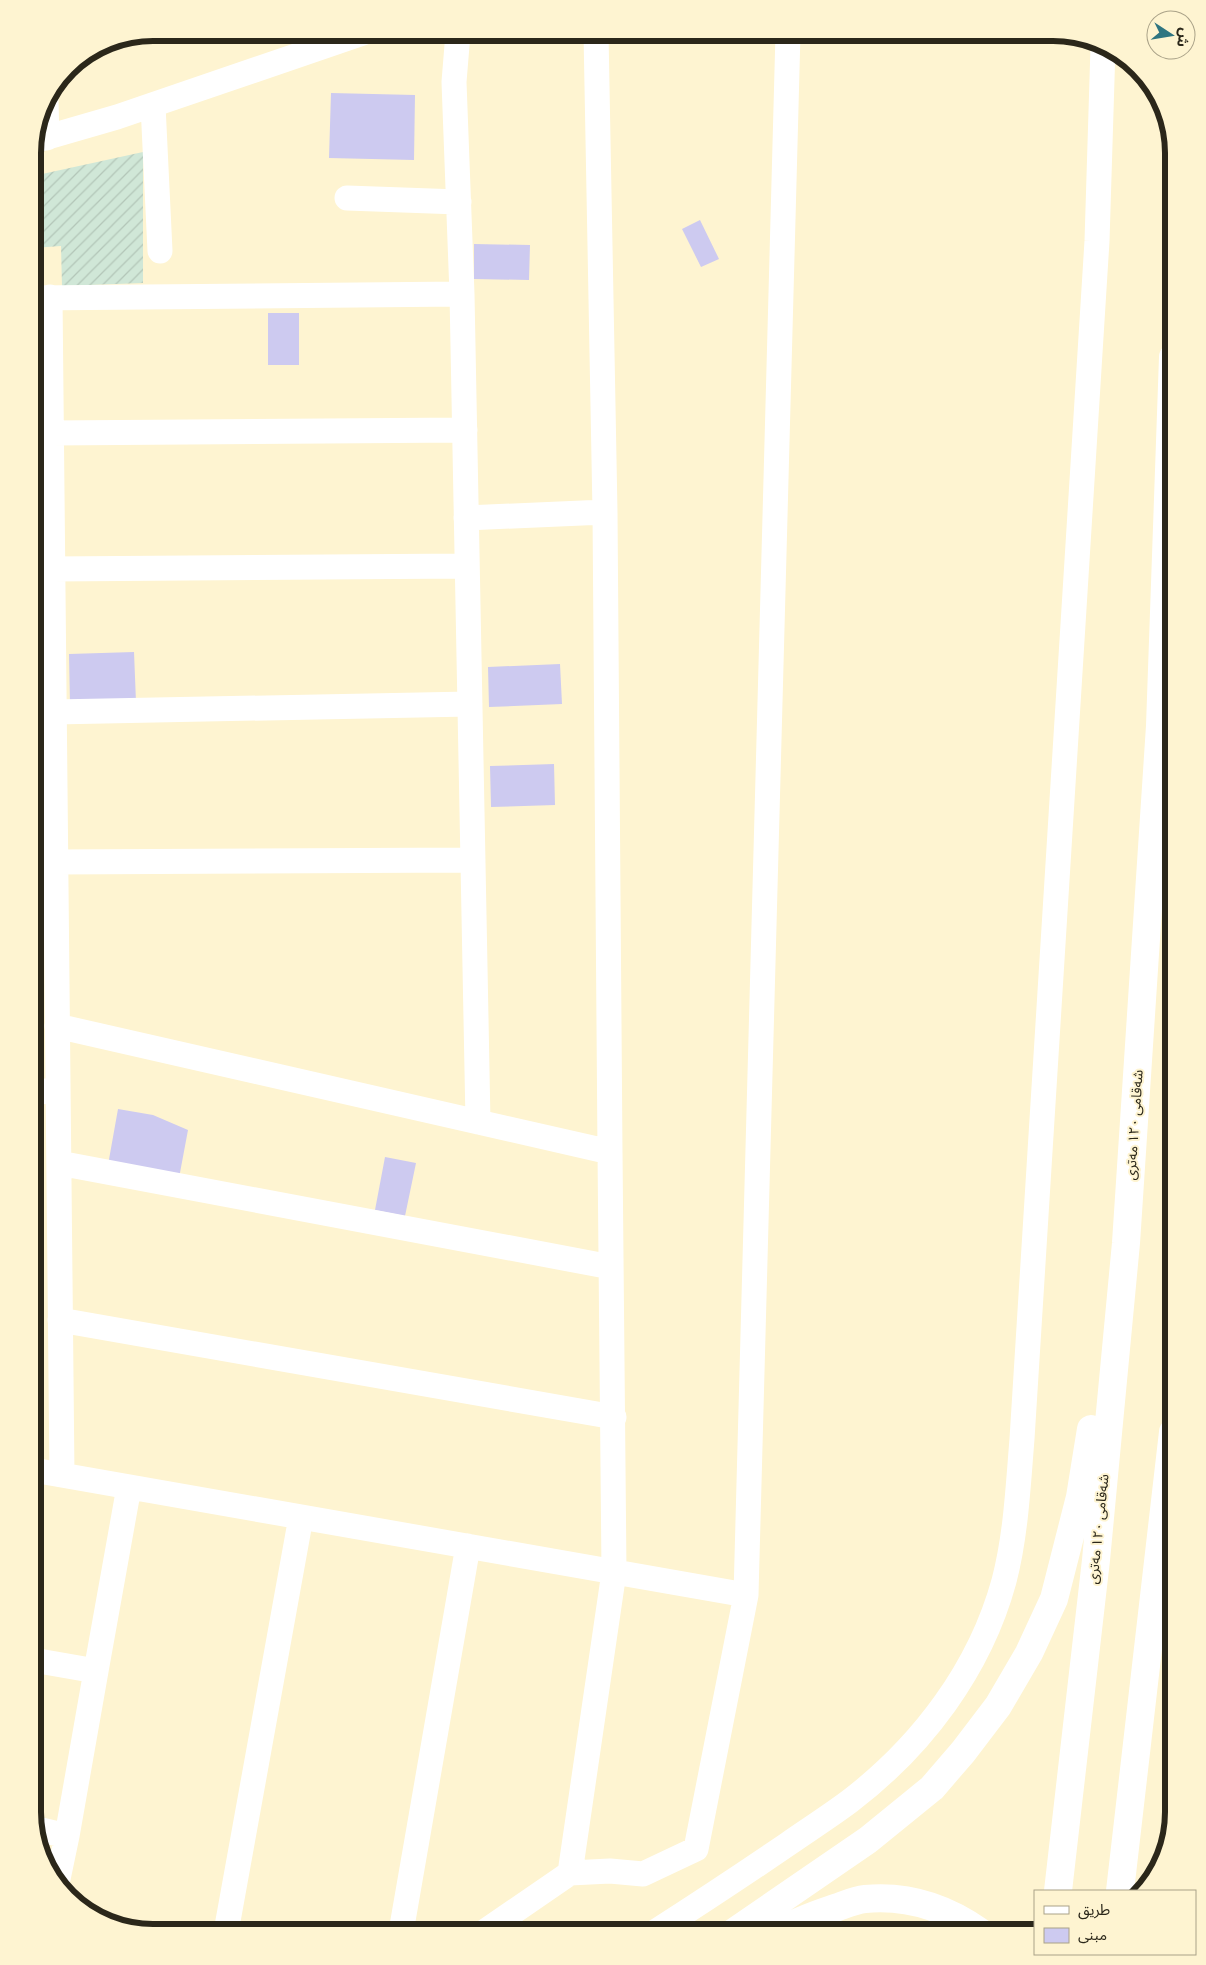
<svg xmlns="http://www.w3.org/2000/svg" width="1206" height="1965" viewBox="0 0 1206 1965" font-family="'Archivo Narrow','Noto Sans Arabic',sans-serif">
<defs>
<pattern id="garden-furrows" width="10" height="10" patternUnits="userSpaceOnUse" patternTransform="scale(1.25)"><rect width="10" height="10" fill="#d0e7d7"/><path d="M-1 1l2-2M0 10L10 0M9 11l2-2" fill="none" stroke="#b3c6b8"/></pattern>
</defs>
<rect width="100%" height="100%" fill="#fef4d1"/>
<path fill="url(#garden-furrows)" d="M143,152V283L62,286L61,246L33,248V176Z"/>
<path fill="#cdcaf0" d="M331,93L415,95L414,160L329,158Z
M700,220L719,259L701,267L682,229Z
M474,244L530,245L529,280L474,279Z
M268,313H299V365H268Z
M134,652L136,702L70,704L69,654Z
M560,664L562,704L489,707L488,667Z
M554,764L555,805L491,807L490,766Z
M118,1109L153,1115L188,1130L179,1178L108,1165Z
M385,1157L416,1163L405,1216L375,1210Z"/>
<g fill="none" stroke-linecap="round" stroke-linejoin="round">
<path stroke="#fff" stroke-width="25" d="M458,33L454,82L462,294L478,1122
M596,33L605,512L610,1152
M46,100L47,138
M153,105L160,251
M34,141L117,117L363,33
M347,198L459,202
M50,297L62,1475
M33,298L462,294
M51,433L465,430
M466,518L605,512
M52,569L467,566
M54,712L470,704
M56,862L473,860
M33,898L56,897
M57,1026L610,1152L614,1572L570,1873
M33,1089L58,1094
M59,1163L611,1267
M60,1320L614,1417
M33,1470L746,1595
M33,1660L96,1671L67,1836L37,1829
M96,1671L129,1487
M58,1879L67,1836
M226,1932L301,1517
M401,1932L468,1546
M484,1932L570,1873L610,1871L643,1874L696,1849L746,1595L788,33
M655,1932C700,1903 744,1874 788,1844C808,1830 830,1816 850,1801C922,1746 980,1669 1004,1581C1016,1535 1018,1487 1022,1439L1097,241L1103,47"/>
<path stroke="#fff" stroke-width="28" d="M1058,1891L1096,1560L1126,1243L1160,726L1173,357
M1120,1891L1173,1432
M734,1932L868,1840L932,1788L963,1752L998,1706L1029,1653L1054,1599L1080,1497L1091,1429
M779,1932C795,1922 814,1915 832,1909C842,1906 854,1900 865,1899C908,1895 945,1907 980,1932"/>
</g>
<g text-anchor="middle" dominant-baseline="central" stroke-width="4" stroke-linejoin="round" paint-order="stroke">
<g font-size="14" fill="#2b271a" stroke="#fef4d1">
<text transform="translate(1134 1125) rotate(-86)">شەقامی ١٢٠ مەتری</text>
<text transform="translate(1098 1529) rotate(-84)">شەقامی ١٢٠ مەتری</text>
</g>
</g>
<path d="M0 0H1206V1965H0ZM153 41H1053A112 112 0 0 1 1165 153V1812A112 112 0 0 1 1053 1924H153A112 112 0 0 1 41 1812V153A112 112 0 0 1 153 41Z" fill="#fef4d1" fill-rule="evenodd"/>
<path fill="none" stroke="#2b271a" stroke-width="6" d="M153 41H1053A112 112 0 0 1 1165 153V1812A112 112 0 0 1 1053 1924H153A112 112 0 0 1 41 1812V153A112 112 0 0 1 153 41Z"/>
<rect x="1034" y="1890" width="162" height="65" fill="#fef4d1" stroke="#aaa288"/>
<rect x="1044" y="1906" width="25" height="8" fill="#ffffff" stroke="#aaa288"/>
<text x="1078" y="1915" font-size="15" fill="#2b271a">طريق</text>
<rect x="1044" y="1928" width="25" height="15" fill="#cdcaf0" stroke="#aaa288"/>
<text x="1078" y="1940" font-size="15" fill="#2b271a">مبنى</text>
<g transform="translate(1171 35) rotate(102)"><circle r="24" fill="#fef4d1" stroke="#aaa288"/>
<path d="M0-4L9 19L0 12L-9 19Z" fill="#2f7581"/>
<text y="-8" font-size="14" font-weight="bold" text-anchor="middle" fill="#2b271a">ش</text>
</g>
</svg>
